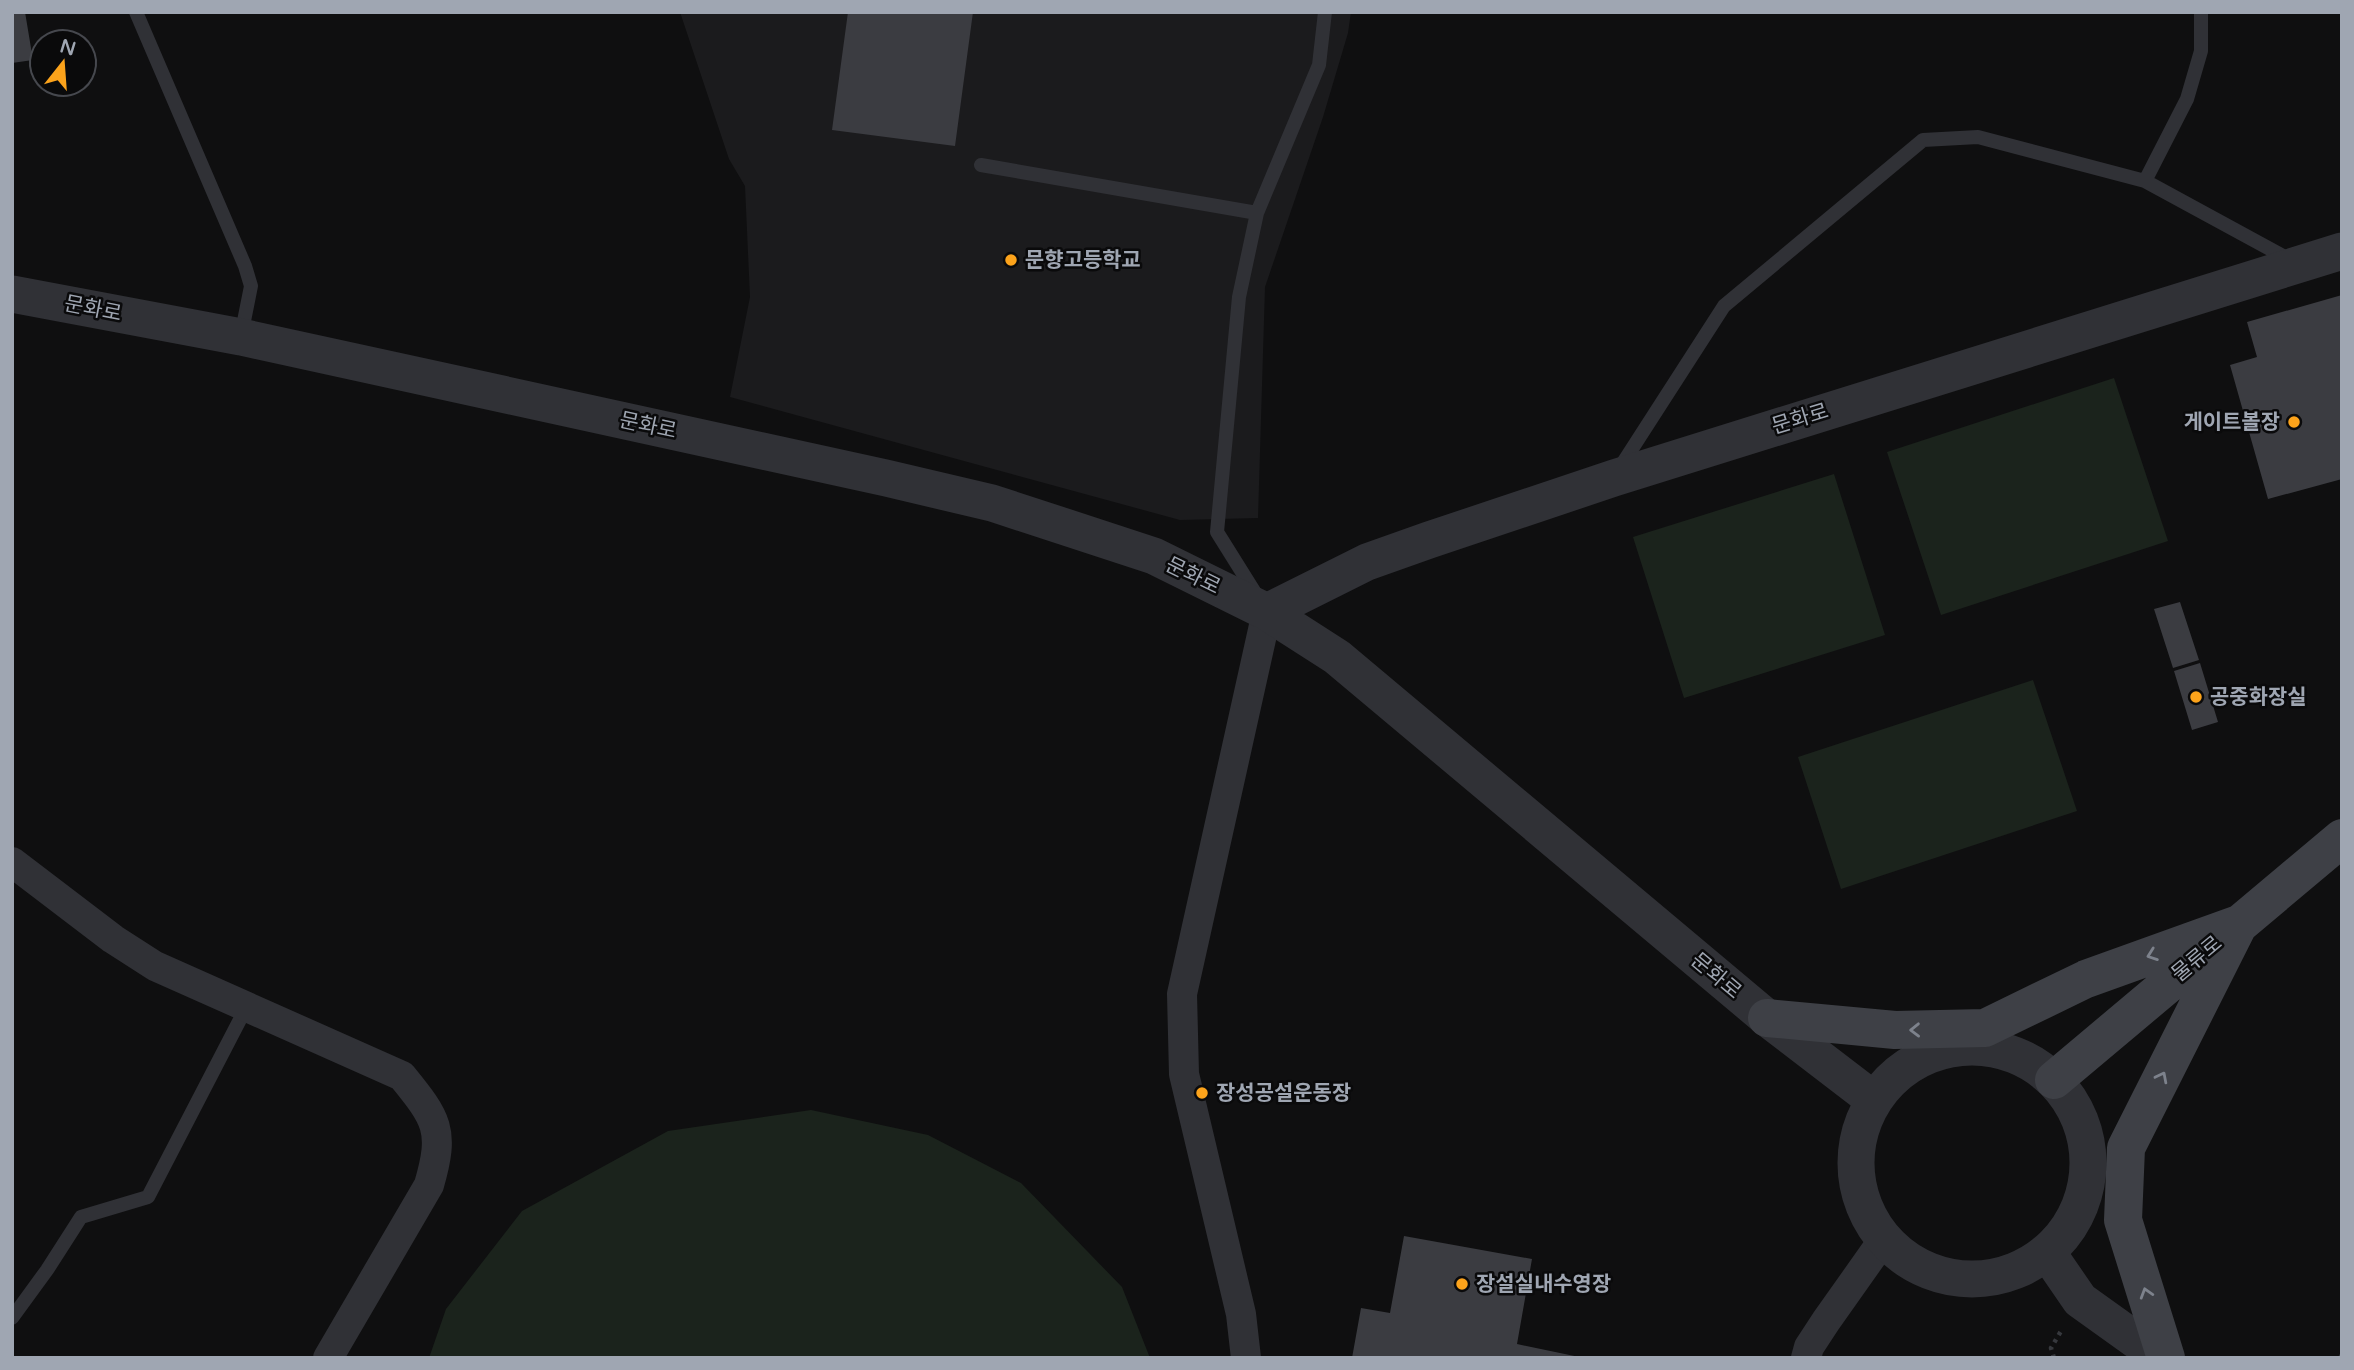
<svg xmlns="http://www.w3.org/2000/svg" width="2354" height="1370" viewBox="0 0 2354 1370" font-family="'Varela Round','Noto Sans KR',sans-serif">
<rect width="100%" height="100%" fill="#0f0f10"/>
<path fill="#1b1b1d" d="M680,12H1351L1348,33L1323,117L1265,287L1258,518L1180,520L730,397L750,297L745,186L729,159Z"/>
<path fill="#1b231c" d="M2114,378L2168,541L1941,615L1887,452Z
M1834,474L1885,635L1684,698L1633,537Z
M2033,680L2077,811L1841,889L1798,757Z
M811,1110L928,1135L1021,1183L1122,1287L1150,1358H429L446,1309L522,1211L668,1131Z"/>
<path fill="#3b3c41" d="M12,12H25L33,60L12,63Z
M848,12H973L955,146L832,130Z
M2342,295V479L2268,499L2230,365L2257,357L2247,322Z
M2180,602L2199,660L2173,668L2154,609Z
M2200,663L2218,722L2192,730L2174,671Z
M1404,1236L1532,1259L1517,1344L1584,1358H1352L1361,1308L1390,1313Z"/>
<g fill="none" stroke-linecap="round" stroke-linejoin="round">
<path stroke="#36383d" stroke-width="4.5" stroke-dasharray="3.5 5" stroke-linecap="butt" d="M2054,1358L2051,1348L2061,1331
M2340,1358L2342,1355"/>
<path stroke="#303136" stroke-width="14" d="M136,12L245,266L251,286L241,336
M981,165L1257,213
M2145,181L2187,99L2201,51V12
M1619,469L1724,306L1923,140L1978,137L2145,181L2292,261
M1257,596L1217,532L1239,297L1257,213L1319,65L1325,12
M12,1318L47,1270L81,1217L148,1197L246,1008"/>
<path stroke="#303136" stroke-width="30" d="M12,862L113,939L155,966L402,1076C437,1119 445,1130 429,1185L328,1358
M1246,1358L1241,1314L1184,1074L1182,994L1267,612
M1806,1358L1809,1347L1826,1321L1884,1239"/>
<path stroke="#303136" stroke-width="37" d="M12,294L241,337L886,478L992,503L1154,556L1267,612L1337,657L1767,1018L1874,1100
M1267,612L1367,562L1429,540L1614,478L2342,251
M1856 1163a116 116 0 1 1 232 0a116 116 0 1 1-232 0Z
M2047,1252L2080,1300L2161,1358"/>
<path stroke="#3e4046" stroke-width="38" d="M1767,1018L1895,1030L1985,1028L2086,979L2239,924
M2054,1080L2342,838
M2166,1358L2123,1220L2126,1148L2239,924"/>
</g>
<defs><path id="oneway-chevron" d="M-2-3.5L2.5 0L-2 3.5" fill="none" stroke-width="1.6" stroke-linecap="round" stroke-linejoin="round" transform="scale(1.75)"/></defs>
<g stroke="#7d828c">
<use href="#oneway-chevron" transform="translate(2152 955) rotate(160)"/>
<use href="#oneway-chevron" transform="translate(1915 1030) rotate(179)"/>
<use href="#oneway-chevron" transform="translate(2162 1077) rotate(-63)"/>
<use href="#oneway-chevron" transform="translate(2146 1293) rotate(-107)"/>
</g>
<g fill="#fca31b" stroke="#0a0a0b" stroke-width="2.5">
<circle cx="1011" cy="260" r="7"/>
<circle cx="2294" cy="422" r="7"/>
<circle cx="2196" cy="697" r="7"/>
<circle cx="1202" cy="1093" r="7"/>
<circle cx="1462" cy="1284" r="7"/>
</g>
<g text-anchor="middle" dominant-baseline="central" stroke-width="5" stroke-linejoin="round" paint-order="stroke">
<g font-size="21" font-weight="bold" fill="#9fa6b2" stroke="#0a0a0b" text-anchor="start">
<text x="1025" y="260">문향고등학교</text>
<text x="2280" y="422" text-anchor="end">게이트볼장</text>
<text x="2210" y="697">공중화장실</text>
<text x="1216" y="1093">장성공설운동장</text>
<text x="1476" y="1284">장설실내수영장</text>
</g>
<g font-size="21" fill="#9fa6b2" stroke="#0a0a0b">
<text transform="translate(93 309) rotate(11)">문화로</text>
<text transform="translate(1800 419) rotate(-17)">문화로</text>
<text transform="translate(648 426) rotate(12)">문화로</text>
<text transform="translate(1193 576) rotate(26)">문화로</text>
<text transform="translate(2197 959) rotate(-40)">물류로</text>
<text transform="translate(1716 976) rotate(40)">문화로</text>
</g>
</g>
<rect width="2354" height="1370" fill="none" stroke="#9fa6b2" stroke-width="28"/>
<g transform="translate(63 63) rotate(17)"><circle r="33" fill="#0a0a0b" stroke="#46484e" stroke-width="2"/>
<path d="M0-5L12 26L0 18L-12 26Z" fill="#fca31b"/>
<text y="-10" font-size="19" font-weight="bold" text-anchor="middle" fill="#9fa6b2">N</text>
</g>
</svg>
